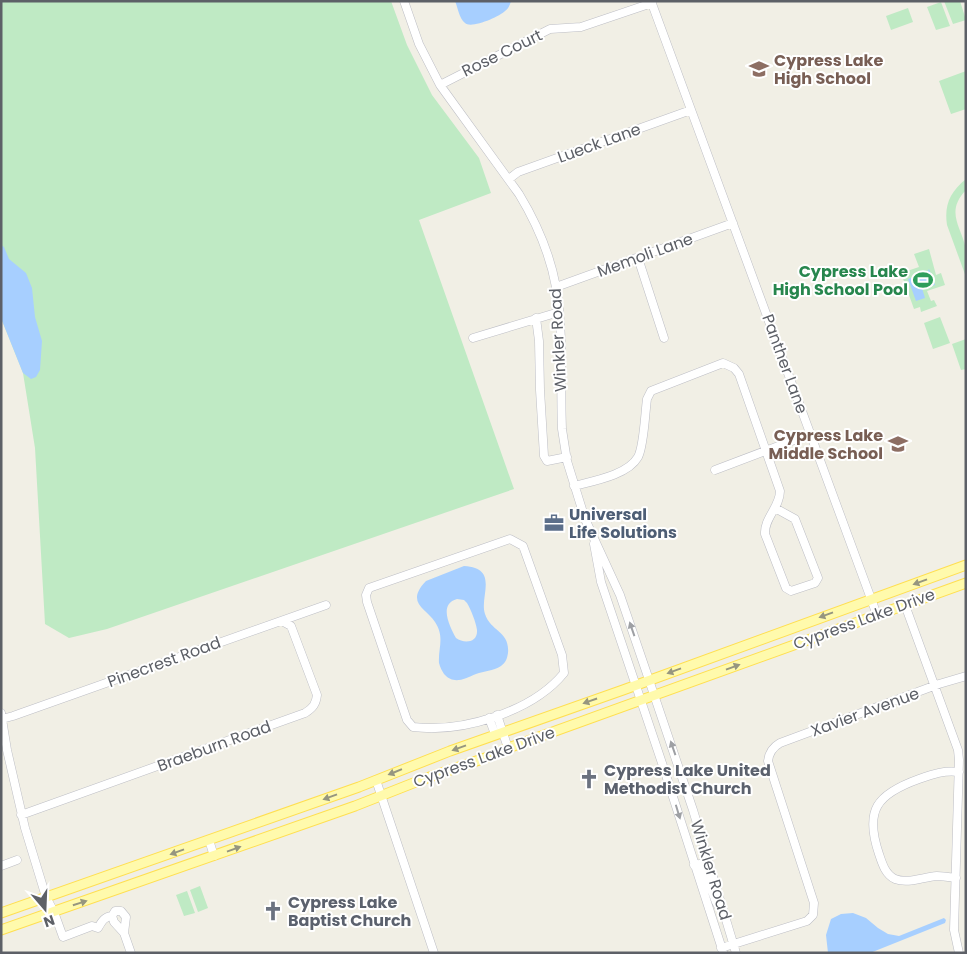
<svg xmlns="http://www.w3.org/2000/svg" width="967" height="954" viewBox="0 0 967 954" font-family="Poppins,sans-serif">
<rect width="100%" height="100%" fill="#f1efe5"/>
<path fill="#bfeac4" d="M1,1H391L407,45L432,95L479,158L491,193L419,220L514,489L107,629L69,638L45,624L35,448L23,373L1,318Z
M944,1H960L966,20L953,24Z
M941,2L950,26L936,30L927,7Z
M908,8L913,22L891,30L886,16Z
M966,71V109L951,114L939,81Z
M966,179V190C945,212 961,226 966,249C967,258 966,268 966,277L947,225C944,205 950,192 966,179Z
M929,249L936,275L941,273L945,285L927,291L931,301L934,300L937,306L921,312L920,307L914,309L901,273L919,267L914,254Z
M940,317L950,343L933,349L924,323Z
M966,339V369L961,370L952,344Z
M200,886L208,908L198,912L190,890Z
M187,891L195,913L184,916L176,895Z"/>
<path fill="#a7cfff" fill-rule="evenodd" d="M455,1H511C510,5 508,9 505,11C499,17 471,29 465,23C459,18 458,8 455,1Z
M1,245L4,247L9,259L26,273L32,288L35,317L42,341L40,370L36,377L31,379L23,373L1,318Z
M929,269L935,285L922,288L925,298L916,301L908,279L927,272Z
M464,566C500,568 479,597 485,614C491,632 510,631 508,653C507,659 506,662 501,666C493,671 484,671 476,674C464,679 454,685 444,674C442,671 440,667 439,663C438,648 445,637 435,622C426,608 405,603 426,581ZM457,599L464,600L467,603C471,610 476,622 477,630C478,643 464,644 456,638C450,627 438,604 457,599Z
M853,913L866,918L878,928L888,934L899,936L944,918L946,920L945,923L870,953H828L826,935L831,919L841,914Z"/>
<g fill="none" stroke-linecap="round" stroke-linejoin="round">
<defs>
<path id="minor" d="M404,1L419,44L440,85L519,194C536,222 550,254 556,287C564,333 560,382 562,429L567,461L585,519L620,595L646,671L693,810L736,953
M651,1L877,615
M440,85L550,29L581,27L652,3
M509,179L518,172L691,110
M638,258L664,338
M556,287L733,223
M536,318L539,341L540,390L544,456L547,461L567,457
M473,338L559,312
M715,470L810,434
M574,486C593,481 628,475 638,457C644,446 645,413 647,399L651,391L723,363L734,368L739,374L780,491C780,507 764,518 765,534L786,588L791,591L815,583L818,578L795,519L775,508
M510,539L523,546L562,655L564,673C532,712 462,733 413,727L407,720L367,602L366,595L369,588Z
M594,544L601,582L664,769L723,952
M905,605L958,750L959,760L954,930L959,953
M1,713L7,750L25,828L46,897L54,912L63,937L92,926L98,928C102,921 104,917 112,916
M497,715L508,748
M489,718L495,734
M2,719L13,716L326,605
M376,780L434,953
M21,815L305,713C313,708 316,704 317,695L291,626L282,621
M209,840L214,856
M694,865L700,864L703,868L716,902L719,907
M1,866L17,860
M956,878C949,877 943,876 937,876C923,877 908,884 895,879C885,874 882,863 879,854C864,810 877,794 919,779C933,774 945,770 959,772
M124,933L114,922L112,916L115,911H121L126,917L124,933L131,953
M721,948L807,921L813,915L814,903L768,761C769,752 773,747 780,743L939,684L966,676"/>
<path id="major" d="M1,913L359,787L450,751L623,690L966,565
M1,930L355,806L421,780L488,757L508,748L966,583"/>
</defs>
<use href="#minor" stroke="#bdbec5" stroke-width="9"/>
<use href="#major" stroke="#ffdf50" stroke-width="11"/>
<use href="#minor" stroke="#fff" stroke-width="8"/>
<use href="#major" stroke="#fffaac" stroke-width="9"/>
</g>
<defs><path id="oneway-solid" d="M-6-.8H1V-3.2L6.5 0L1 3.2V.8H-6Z" transform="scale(1.25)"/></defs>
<g fill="#96967f">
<use href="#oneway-solid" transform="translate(920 582) rotate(160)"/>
<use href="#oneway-solid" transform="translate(826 615) rotate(160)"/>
<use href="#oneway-solid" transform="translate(733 667) rotate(-20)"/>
<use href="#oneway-solid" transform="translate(674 671) rotate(160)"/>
<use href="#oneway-solid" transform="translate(590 701) rotate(161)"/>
<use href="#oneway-solid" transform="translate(459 748) rotate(160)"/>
<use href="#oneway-solid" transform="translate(395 772) rotate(158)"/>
<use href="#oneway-solid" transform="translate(330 797) rotate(160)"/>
<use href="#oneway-solid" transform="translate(234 849) rotate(-20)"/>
<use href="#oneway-solid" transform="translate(177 852) rotate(160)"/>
<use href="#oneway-solid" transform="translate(80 903) rotate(-18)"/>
</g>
<g fill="#9ea0a4">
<use href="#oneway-solid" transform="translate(632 629) rotate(-109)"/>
<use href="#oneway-solid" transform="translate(673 748) rotate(-109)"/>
<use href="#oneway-solid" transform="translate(678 812) rotate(73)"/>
</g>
<defs>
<symbol id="school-bare" viewBox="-9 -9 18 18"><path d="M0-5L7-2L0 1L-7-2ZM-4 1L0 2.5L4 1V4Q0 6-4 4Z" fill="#8d6e63" stroke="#fff" stroke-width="2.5" paint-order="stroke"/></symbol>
<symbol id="stadium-bare" viewBox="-9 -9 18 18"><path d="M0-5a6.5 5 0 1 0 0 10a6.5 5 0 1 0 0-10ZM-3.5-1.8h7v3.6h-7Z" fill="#2e9e5b" stroke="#fff" stroke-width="2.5" paint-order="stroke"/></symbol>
<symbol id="office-bare" viewBox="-9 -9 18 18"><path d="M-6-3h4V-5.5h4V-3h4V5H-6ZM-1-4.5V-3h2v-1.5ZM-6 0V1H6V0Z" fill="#5c6f8a" stroke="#fff" stroke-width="2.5" paint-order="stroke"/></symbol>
<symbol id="church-bare" viewBox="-9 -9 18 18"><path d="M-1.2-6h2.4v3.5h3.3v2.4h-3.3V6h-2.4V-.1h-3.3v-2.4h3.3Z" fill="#6b7280" stroke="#fff" stroke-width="2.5" paint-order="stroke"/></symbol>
</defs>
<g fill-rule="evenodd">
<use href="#school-bare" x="745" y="55" width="28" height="28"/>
<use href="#stadium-bare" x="909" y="266" width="28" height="28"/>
<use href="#school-bare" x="884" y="430" width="28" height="28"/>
<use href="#office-bare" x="540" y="509" width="28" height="28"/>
<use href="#church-bare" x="575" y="765" width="28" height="28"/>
<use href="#church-bare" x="259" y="897" width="28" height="28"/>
</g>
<g text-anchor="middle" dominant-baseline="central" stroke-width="4" stroke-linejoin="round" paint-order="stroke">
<g font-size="16" fill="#5d6067" stroke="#fff">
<text transform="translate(502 53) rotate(-26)">Rose Court</text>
<text transform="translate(599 143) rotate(-20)">Lueck Lane</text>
<text transform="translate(645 255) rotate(-20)">Memoli Lane</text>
<text transform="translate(558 340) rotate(-93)">Winkler Road</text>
<text transform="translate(785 364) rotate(70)">Panther Lane</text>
<text transform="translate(864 619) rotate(-20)">Cypress Lake Drive</text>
<text transform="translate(164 662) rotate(-20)">Pinecrest Road</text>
<text transform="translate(865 712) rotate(-20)">Xavier Avenue</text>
<text transform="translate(214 746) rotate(-20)">Braeburn Road</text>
<text transform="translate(484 757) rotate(-20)">Cypress Lake Drive</text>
<text transform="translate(711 870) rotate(73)">Winkler Road</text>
</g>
<g font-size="16" font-weight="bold" fill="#785e54" stroke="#fff" text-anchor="start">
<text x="774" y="60">Cypress Lake<tspan x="774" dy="18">High School</tspan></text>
<text x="883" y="435" text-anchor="end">Cypress Lake<tspan x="883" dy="18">Middle School</tspan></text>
</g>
<g font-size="16" font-weight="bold" fill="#27864d" stroke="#fff" text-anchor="end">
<text x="908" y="271">Cypress Lake<tspan x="908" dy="18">High School Pool</tspan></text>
</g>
<g font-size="16" font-weight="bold" fill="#4e5e75" stroke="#fff" text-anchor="start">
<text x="569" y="514">Universal<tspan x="569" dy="18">Life Solutions</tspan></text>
</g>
<g font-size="16" font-weight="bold" fill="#5b616d" stroke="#fff" text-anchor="start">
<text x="604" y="770">Cypress Lake United<tspan x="604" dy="18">Methodist Church</tspan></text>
<text x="288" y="902">Cypress Lake<tspan x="288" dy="18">Baptist Church</tspan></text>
</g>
</g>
<rect width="967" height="954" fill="none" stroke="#5d6067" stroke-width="5"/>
<g transform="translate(45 909) rotate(161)" stroke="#ffffff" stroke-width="4" paint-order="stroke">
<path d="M0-4L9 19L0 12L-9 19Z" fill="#5d6067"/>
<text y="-8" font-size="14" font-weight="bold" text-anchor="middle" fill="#5d6067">N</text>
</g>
</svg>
